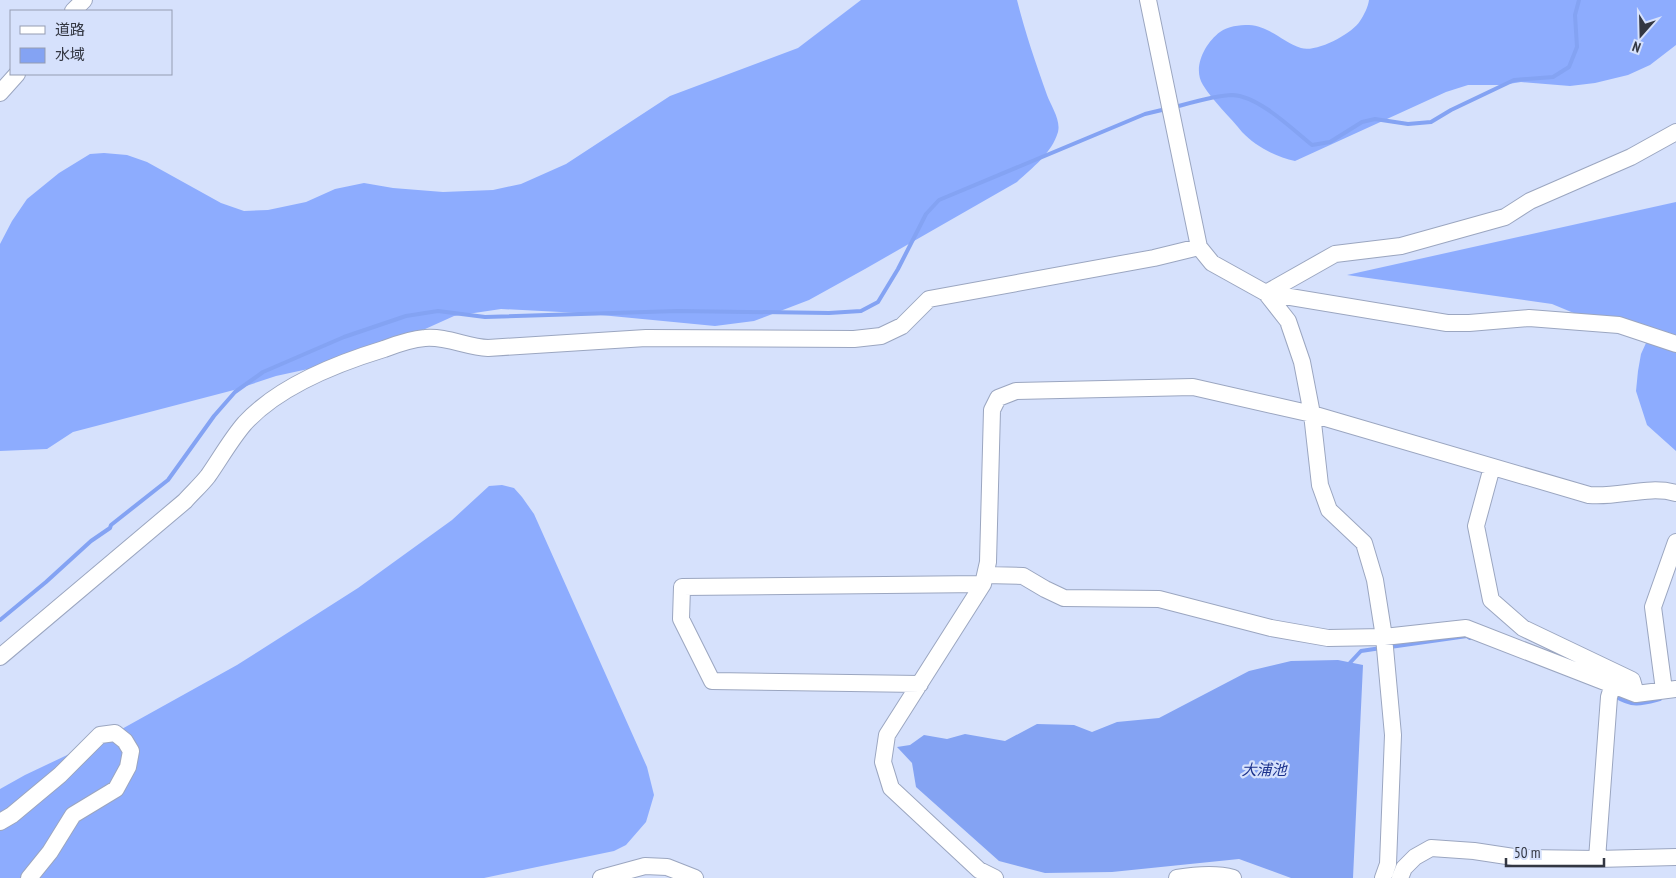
<svg xmlns="http://www.w3.org/2000/svg" width="1676" height="878" viewBox="0 0 1676 878" font-family="'PT Sans Narrow','Noto Sans JP',sans-serif">
<rect width="100%" height="100%" fill="#d6e1fc"/>
<path fill="#8dacfe" d="M861,0H1017C1025,32 1036,64 1047,95C1051,106 1061,120 1058,132C1052,153 1032,168 1017,182L865,269L809,300L754,321L715,326L580,313L501,309L454,316L403,339L322,366L276,376L234,390L73,432L47,449L0,451V244L12,221L27,199L59,173L90,154L104,153L127,155L147,162L221,203L244,211L268,210L306,202L335,189L364,183L393,188L443,192L493,190L521,184L566,164L670,96L798,48Z
M1369,0H1676V45L1650,65L1628,75L1595,83L1570,86L1521,82L1502,85H1468L1446,92L1295,161C1276,157 1255,146 1242,132C1231,118 1212,100 1203,85C1192,68 1205,43 1220,32C1228,26 1239,25 1249,25C1269,26 1283,42 1301,48C1316,53 1352,34 1360,21C1364,15 1368,7 1369,0Z
M1676,202V451L1647,425L1636,391L1638,371L1641,354L1646,343L1552,304L1347,275Z
M502,485L514,488L522,497L534,514L647,767L654,795L646,822L626,845L614,851L484,878H0V789L25,775L120,730L237,665L358,588L452,520L489,486Z"/>
<path fill="#84a3f3" d="M1338,660L1363,665L1353,878H1291L1239,859L1112,872L1045,873L999,861L916,787L912,763L897,747L910,745L924,735L947,739L965,734L1005,741L1037,724L1074,725L1092,732L1117,722L1159,718L1249,671L1291,661Z"/>
<g fill="none" stroke-linecap="round" stroke-linejoin="round">
<path stroke="#84a3f3" stroke-width="4" d="M1175,107C1190,103 1217,95 1232,95C1259,96 1292,129 1312,145L1330,142L1362,122L1375,119L1408,124L1431,122L1451,110L1514,80L1553,77L1569,67L1577,47L1575,15L1579,0
M0,620L46,582L91,541L110,528L111,525L168,480L214,416L235,392L263,372L344,337L406,316L438,311L485,317L678,311L829,313L861,311L878,302L898,269L926,214L939,200L1145,114L1166,109
M1390,647L1467,636L1470,638
M1347,666L1361,651L1381,648
M1615,696C1633,707 1641,704 1660,699"/>
<defs>
<path id="minor" d="M1148,0L1199,247L1212,263L1266,293L1288,321L1302,362L1312,414L1320,485L1329,510L1364,543L1375,580L1384,637L1393,735L1388,864L1383,878
M73,11L84,0
M0,93L17,74
M1266,293L1335,254L1401,246L1505,217L1530,201L1631,157L1676,132
M1266,293L1447,323H1469L1529,318L1619,325L1676,344
M1492,467L1476,526L1491,600L1523,628L1632,680L1636,694
M985,575L1023,576L1045,589L1064,598L1159,599L1271,628L1328,638L1384,637L1466,628L1636,694L1676,689
M0,657L185,501C192,493 201,485 208,476C220,459 231,439 245,423C279,386 338,363 384,349C397,344 411,339 425,338C446,336 467,347 488,348L646,338L854,339L881,336L902,326L929,299L1154,258L1199,247
M920,684L712,681L681,619L682,587L983,584
M1664,690L1653,607L1676,542
M0,822L12,815L60,775L100,735L115,733L125,741L131,751L128,767L116,789L73,815L50,852L29,878
M1597,859L1609,697L1613,684
M601,878L645,866L667,867L695,878
M995,878L979,870L891,788L883,762L887,735L983,584L988,562L992,410L998,398L1016,391L1193,387L1312,414L1589,495C1618,498 1648,485 1676,493
M1177,878C1195,875 1216,873 1233,878
M1400,878L1404,868L1415,857L1431,848L1474,851L1520,858L1597,859L1676,857"/>
</defs>
<use href="#minor" stroke="#9ba6c0" stroke-width="18"/>
<use href="#minor" stroke="#fff" stroke-width="16"/>
</g>
<g text-anchor="middle" dominant-baseline="central" stroke-width="4.5" stroke-linejoin="round" paint-order="stroke">
<g font-size="15" font-style="italic" fill="#1b318c" stroke="#d6e1fc">
<text x="1264" y="769">大浦池</text>
</g>
</g>
<rect x="10" y="10" width="162" height="65" fill="#d6e1fc" stroke="#959db2"/>
<rect x="20" y="26" width="25" height="8" fill="#ffffff" stroke="#959db2"/>
<text x="55" y="35" font-size="15" fill="#333742">道路</text>
<rect x="20" y="48" width="25" height="15" fill="#84a3f3" stroke="#959db2"/>
<text x="55" y="60" font-size="15" fill="#333742">水域</text>
<g transform="translate(1641 35) rotate(200)" stroke="#d6e1fc" stroke-width="4" paint-order="stroke">
<path d="M0-4L9 19L0 12L-9 19Z" fill="#333742"/>
<text y="-8" font-size="14" font-weight="bold" text-anchor="middle" fill="#333742">N</text>
</g>
<path d="M1506 858v8h98v-8" fill="none" stroke="#333742" stroke-width="2.5"/>
<text x="1514" y="858" font-size="15" fill="#333742" stroke="#d6e1fc" stroke-width="4" paint-order="stroke">50 m</text>
</svg>
